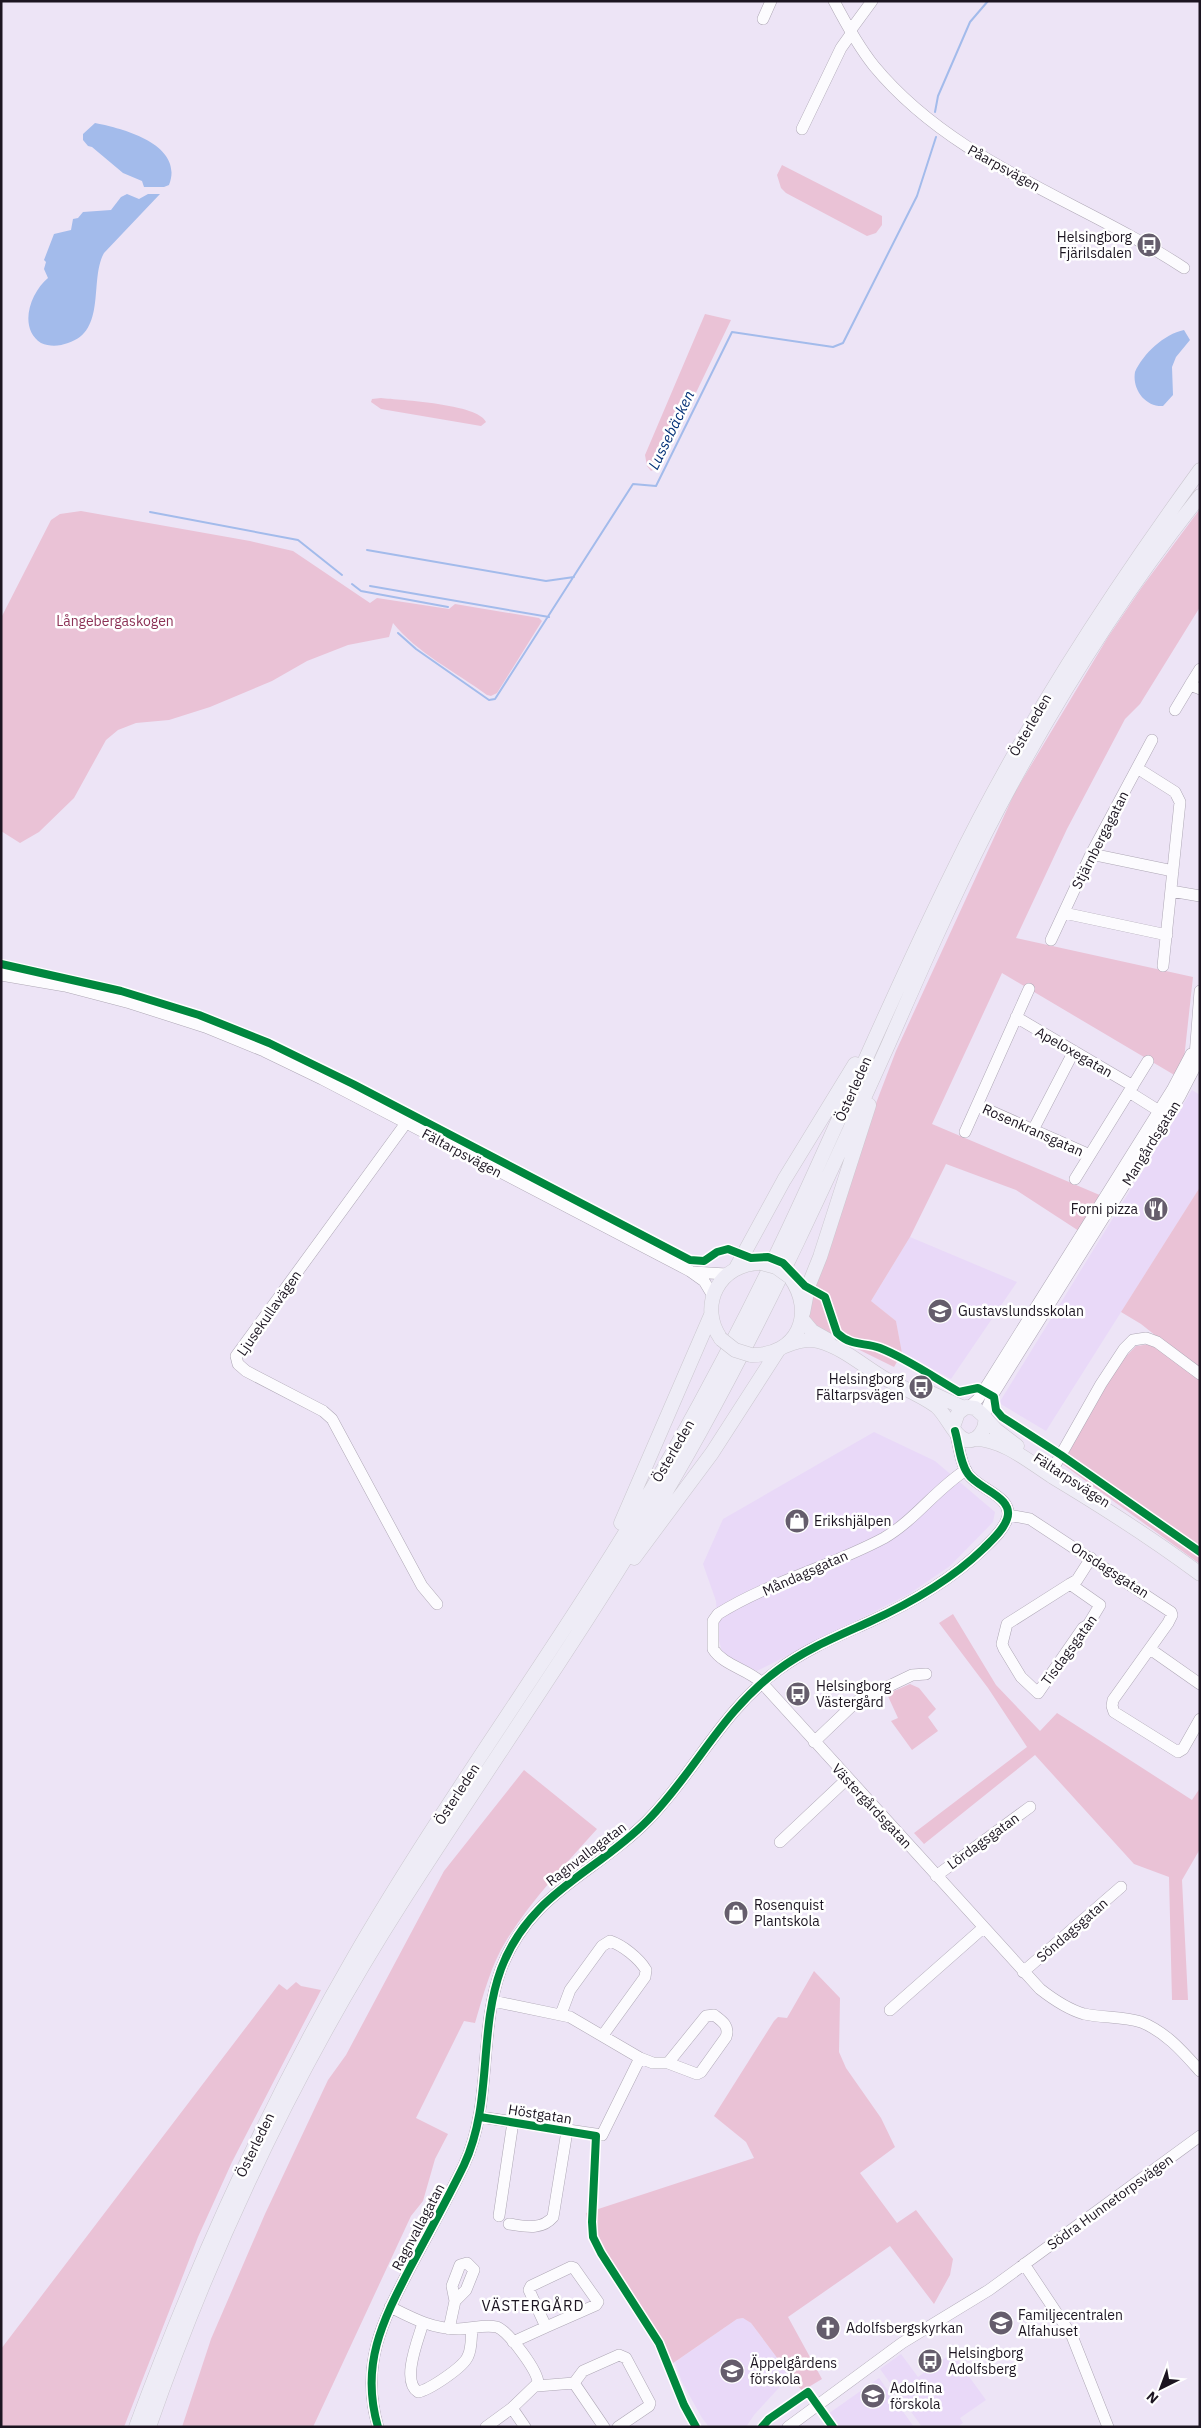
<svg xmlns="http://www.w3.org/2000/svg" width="1201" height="2428" viewBox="0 0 1201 2428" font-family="'IBM Plex Sans',sans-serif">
<rect width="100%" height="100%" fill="#ede4f6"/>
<path fill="#e9d9f8" d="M1192,1090L1200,1095V1187L1046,1431L999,1403Z
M910,1237L1017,1282L951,1379L902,1353L896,1321L871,1301Z
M874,1432L935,1461L995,1512L993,1522L950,1566L909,1594L757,1671L723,1655L718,1637L716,1601L703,1564L723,1519Z
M744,2318L751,2323L786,2370L787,2379L754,2415L746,2427H709L702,2418L682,2382L675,2362L737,2319Z
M952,2353L986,2400L960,2418L963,2423L957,2427H922L880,2369L901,2354L918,2377Z
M879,2378L914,2427H837L828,2414Z"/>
<path fill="#eac2d6" d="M782,165L882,216V225L876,233L867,236L786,193L781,188L777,175Z
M705,314L731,320L665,457L657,468L651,471L647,466L645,455Z
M381,398C400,400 479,404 486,422L481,426L381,409L371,402L372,399Z
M1200,509V607L1140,704L1125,719L1067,829L1016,938L1193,977L1184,1059L1176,1076L1002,973L932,1124L1102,1196L1079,1231L1016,1190L946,1164L910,1237L871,1301L896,1321L902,1353L894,1367L813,1327L809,1321L808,1298L870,1119L896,1051L1015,792L1108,637L1142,587Z
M81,511L250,541L293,551L370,603L377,598L449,609L455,604L539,618L542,621L497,693L491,696L487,695C456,672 417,653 393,623L389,637L348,645L307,661L272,681L210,707L169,720L136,723L118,730L106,740L74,798L39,832L20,843L1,831V618L51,520L60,514Z
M1200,1187V1371L1141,1324L1121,1312Z
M1152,1344L1200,1377V1564L1061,1463C1083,1423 1103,1378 1136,1346Z
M953,1614L996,1685L1040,1731L1057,1713L1192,1800L1200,1788V1849L1182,1880L1188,2000H1172L1169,1877L1134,1864L1035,1755L924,1844L914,1833L1027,1747L988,1688L939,1623Z
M910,1684L919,1688L936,1709L928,1717L938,1731L912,1750L891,1721L898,1718L887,1694Z
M524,1770L597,1829C565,1865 531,1900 506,1941C491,1965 483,1996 475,2023L464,2021L416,2118L448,2134L435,2159L423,2201L411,2216L313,2427H182L211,2339L265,2214L328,2080L346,2055L444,1871Z
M814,1971L840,1998L839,2052L846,2068L881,2118L895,2147L860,2173L897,2223L916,2210L953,2259L950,2275L934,2304L890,2246L788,2317L822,2379L802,2391L751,2323L743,2318L737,2319L666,2368L635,2310L590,2241L586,2213L754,2158L746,2142L714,2116L774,2021L778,2017L787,2018Z
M296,1982L301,1986L321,1990L232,2162L198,2237L124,2427H1V2349L279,1984L287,1990Z"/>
<path fill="#a3bbeb" d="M95,123C121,128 185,144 169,185L164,187H144L142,181L123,173L92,147L88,146L83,140V134Z
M127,194L139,199L148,194H160L104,253C89,280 107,331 68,343C60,346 50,347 41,343C18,328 30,293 48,278L44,269L46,262L44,260L54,234L71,230L73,219L78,218L83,212L111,210L121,197Z
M1184,330L1190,340L1176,357L1172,367L1173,395L1163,406C1145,407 1132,389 1135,372C1143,354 1164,334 1184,330Z"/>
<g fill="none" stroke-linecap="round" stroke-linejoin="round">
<path stroke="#a3bbeb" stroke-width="2" d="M935,112L938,96L970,22L988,1
M150,512L298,540L342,575
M367,550L546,581L574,577
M352,584L361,591L448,607
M370,586L549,617
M398,633L416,649L489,700L495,699L633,484L656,486L732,332L833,347L843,343L917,196L936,137"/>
<defs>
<path id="minor" d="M834,1C846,24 858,46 874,66C955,164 1081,200 1184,268
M763,19L771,1
M850,31L872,1
M802,129L841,48L851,34
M1190,685L1200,669
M1175,710L1190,685L1200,689
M1137,768L1175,792L1180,802L1163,966
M1091,854L1173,871
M1171,891L1200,896
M1064,913L1167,935
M1051,940L1091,854L1152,740
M1,975L65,986L130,1003L205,1027L264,1051L322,1079L690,1271L704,1281L713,1296
M1016,1017L1133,1086
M1129,1092L1164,1114
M977,1105L1090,1155
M406,1123L236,1356L238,1364L246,1371L323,1411L332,1419L422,1586L437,1604
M1033,1130L1074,1051
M965,1132L1029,989
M1075,1179L1148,1061
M693,1272L726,1274
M969,1407L978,1399L989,1382L1172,1090L1191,1054
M984,1416L992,1396L1180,1096L1194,1069L1200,991
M1038,1466L1046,1469L1054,1467L1101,1384L1124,1349L1133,1340L1146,1338L1157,1342L1200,1374
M966,1470C936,1489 915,1520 884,1538C830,1567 769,1582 718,1614L713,1621V1649C724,1666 748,1669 762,1683L1040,1989C1054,2000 1067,2009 1084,2014C1103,2018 1123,2016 1141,2022C1166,2032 1183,2052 1200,2071
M1008,1515L1030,1519L1171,1612L1172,1615L1168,1623L1113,1700L1112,1706L1114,1712L1178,1752L1183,1749L1200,1719
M1070,1584L1100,1605L1088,1625L1083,1628L1038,1693L1021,1677L1004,1649L1002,1644L1007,1624L1070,1584L1077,1580L1091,1558
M1150,1649L1200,1684
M814,1742L856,1702L912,1675L926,1674
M780,1842L847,1779
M936,1876L1030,1807
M1023,1972L1121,1887
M890,2010L983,1928
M561,2014L570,1990L602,1946L610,1941C622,1945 639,1958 646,1970L645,1977L603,2035
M640,2058L653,2063H668L697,2074L701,2072L726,2037C730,2026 722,2021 714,2015L706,2016L668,2063
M480,2117L602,2135L640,2058L570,2017L493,2001
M499,2216L513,2122
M509,2224C524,2226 541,2231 553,2217L567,2131
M1024,2264L1072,2336L1108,2427
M390,2307C412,2318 432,2329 458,2329C471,2329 484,2324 497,2327C509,2332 538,2371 538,2383L512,2408L486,2427
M423,2323C418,2340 401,2381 418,2392C429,2390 464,2367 468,2356C472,2348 471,2337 472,2328
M449,2329L455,2301L466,2290L474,2270L467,2263L460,2265L452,2286L455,2301
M513,2342L546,2327L529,2290L531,2286L571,2267L574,2268L598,2302L596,2305L546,2327
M574,2383L583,2371L619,2355L626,2358L650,2403L649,2406L618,2427
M574,2383L604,2427
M537,2386L574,2383
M512,2408L525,2427
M378,2427C360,2365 382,2322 410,2268C428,2234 447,2200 464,2165C493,2103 478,2032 501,1969C530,1892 595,1874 648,1820C696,1771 721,1712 778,1670C806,1649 838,1636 869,1622C911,1603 950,1581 983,1549C991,1541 1003,1531 1007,1519C1015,1497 978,1489 968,1474C960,1463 959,1445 955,1431
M788,2427L902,2343L989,2290L1200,2136"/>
<path id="major" d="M736,1268L784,1180L855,1064
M803,1313L808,1287L820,1257L869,1105
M802,1319L812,1331L828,1340
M721,1339C697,1305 720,1263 761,1263
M785,1346C795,1342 807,1338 818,1341C842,1347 862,1365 882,1377C900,1387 920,1394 936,1406C947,1415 954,1437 966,1440C978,1443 987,1428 985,1417L975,1408L966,1407L958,1413L953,1427
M751,1355C798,1356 816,1313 790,1277
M929,1392L964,1408
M986,1419L996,1430L1017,1446
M975,1439C1003,1439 1031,1463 1053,1477C1103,1507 1153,1539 1200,1574
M621,1523L711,1315
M634,1558L712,1453L779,1349
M136,2427C196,2265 267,2108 353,1959C454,1784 577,1623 676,1447C716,1375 754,1302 789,1228C845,1109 895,988 953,871C1022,729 1107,598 1200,470
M149,2427C213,2243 299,2063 404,1899C503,1744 611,1593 700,1432C770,1306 830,1174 889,1043C920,972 951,901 986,832C1047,714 1117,600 1200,496"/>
</defs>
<use href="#minor" stroke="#aea7b5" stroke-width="12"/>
<use href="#major" stroke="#cbc7cf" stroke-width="15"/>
<use href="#minor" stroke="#fcfbfe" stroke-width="11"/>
<use href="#major" stroke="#eeecf6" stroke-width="14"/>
<defs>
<path id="major-bridge" d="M761,1263L776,1267L790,1277
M721,1339L735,1350L751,1355"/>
</defs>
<use href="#major-bridge" stroke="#cbc7cf" stroke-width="15" stroke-linecap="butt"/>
<use href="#major-bridge" stroke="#eeecf6" stroke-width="14"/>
<defs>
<path id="cycleway" d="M1,964L121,991L199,1015L269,1043L353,1084L690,1260L704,1261L717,1252L728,1249L751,1258L768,1257L783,1263L805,1286L825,1297L837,1333C852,1347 864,1342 880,1348C908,1359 933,1377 959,1392L978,1388L994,1397L996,1410L1002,1417L1061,1455L1200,1552
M480,2117L596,2136L592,2222L593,2237L601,2253L659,2343L684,2405L696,2427
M378,2427C360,2365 382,2322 410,2268C428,2234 447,2200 464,2165C493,2103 478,2032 501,1969C530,1892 595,1874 648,1820C696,1771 721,1712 778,1670C806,1649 838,1636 869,1622C911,1603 950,1581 983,1549C991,1541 1003,1531 1007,1519C1015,1497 978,1489 968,1474C960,1463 959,1445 955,1431
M762,2427L769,2419L808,2392L833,2427"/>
</defs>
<use href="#cycleway" stroke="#fff" stroke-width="11"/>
<use href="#cycleway" stroke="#00873e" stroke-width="8"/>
</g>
<defs>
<symbol id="bus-disc" viewBox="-11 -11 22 22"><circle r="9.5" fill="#655d6c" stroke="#fff"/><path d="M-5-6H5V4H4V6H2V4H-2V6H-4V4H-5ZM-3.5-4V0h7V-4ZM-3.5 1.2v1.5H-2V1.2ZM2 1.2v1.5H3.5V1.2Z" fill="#fff"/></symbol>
<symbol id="restaurant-disc" viewBox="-11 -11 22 22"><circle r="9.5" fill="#655d6c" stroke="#fff"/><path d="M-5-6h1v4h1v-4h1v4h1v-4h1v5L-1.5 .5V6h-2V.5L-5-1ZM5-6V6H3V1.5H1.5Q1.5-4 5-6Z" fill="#fff"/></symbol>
<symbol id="school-disc" viewBox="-11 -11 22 22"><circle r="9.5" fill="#655d6c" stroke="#fff"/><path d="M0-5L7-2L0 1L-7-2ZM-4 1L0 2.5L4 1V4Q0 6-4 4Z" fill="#fff"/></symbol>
<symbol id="shop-disc" viewBox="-11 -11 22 22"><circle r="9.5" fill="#655d6c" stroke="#fff"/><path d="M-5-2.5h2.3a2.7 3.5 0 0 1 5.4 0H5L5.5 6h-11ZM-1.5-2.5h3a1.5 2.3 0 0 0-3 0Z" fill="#fff"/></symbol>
<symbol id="church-disc" viewBox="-11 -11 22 22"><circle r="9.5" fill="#655d6c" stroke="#fff"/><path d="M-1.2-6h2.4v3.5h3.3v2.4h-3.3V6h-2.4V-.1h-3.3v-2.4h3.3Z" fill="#fff"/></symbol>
</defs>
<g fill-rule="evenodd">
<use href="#bus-disc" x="1135" y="231" width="28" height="28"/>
<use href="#restaurant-disc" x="1142" y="1195" width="28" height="28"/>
<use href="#school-disc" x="926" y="1297" width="28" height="28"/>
<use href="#bus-disc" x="907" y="1373" width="28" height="28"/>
<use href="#shop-disc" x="783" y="1507" width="28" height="28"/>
<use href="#bus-disc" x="784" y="1680" width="28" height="28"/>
<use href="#shop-disc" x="722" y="1899" width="28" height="28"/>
<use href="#school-disc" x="987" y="2309" width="28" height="28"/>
<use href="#church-disc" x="814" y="2314" width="28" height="28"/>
<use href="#bus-disc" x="916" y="2347" width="28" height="28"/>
<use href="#school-disc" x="718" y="2357" width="28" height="28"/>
<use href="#school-disc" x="859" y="2382" width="28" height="28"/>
</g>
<g text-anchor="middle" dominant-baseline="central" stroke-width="5" stroke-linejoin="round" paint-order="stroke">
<g font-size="14" fill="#1c1521" stroke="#fff">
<text transform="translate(1004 168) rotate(29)">Påarpsvägen</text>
<text transform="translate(1030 725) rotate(-60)">Österleden</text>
<text transform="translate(1100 840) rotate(-63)">Stjärnbergagatan</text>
<text transform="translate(1074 1052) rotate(30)">Apeloxegatan</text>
<text transform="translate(853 1089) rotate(-66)">Österleden</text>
<text transform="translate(1033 1130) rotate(24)">Rosenkransgatan</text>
<text transform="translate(1151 1143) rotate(-58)">Mangårdsgatan</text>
<text transform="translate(462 1153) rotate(28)">Fältarpsvägen</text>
<text transform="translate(269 1313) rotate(-55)">Ljusekullavägen</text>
<text transform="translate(673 1451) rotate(-60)">Österleden</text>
<text transform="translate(1072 1480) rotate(33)">Fältarpsvägen</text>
<text transform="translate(1110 1570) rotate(33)">Onsdagsgatan</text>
<text transform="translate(805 1573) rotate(-24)">Måndagsgatan</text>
<text transform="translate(1069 1650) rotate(-54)">Tisdagsgatan</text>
<text transform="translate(457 1794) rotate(-57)">Österleden</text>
<text transform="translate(872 1806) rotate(47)">Västergårdsgatan</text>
<text transform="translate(983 1841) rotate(-36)">Lördagsgatan</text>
<text transform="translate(586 1854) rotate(-37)">Ragnvallagatan</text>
<text transform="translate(1072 1930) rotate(-41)">Söndagsgatan</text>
<text transform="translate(540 2114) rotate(9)">Höstgatan</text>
<text transform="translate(255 2145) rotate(-64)">Österleden</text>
<text transform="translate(1110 2202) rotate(-36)">Södra Hunnetorpsvägen</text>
<text transform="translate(418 2227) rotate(-62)">Ragnvallagatan</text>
</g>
<g font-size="14" fill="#1c1521" stroke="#fff" text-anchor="start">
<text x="1132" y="237" text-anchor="end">Helsingborg<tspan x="1132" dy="16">Fjärilsdalen</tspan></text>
<text x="1138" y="1209" text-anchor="end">Forni pizza</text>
<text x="958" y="1311">Gustavslundsskolan</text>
<text x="904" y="1379" text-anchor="end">Helsingborg<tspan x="904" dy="16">Fältarpsvägen</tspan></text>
<text x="814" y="1521">Erikshjälpen</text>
<text x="816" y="1686">Helsingborg<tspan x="816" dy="16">Västergård</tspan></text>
<text x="754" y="1905">Rosenquist<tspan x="754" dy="16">Plantskola</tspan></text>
<text x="1018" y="2315">Familjecentralen<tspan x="1018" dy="16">Alfahuset</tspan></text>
<text x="846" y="2328">Adolfsbergskyrkan</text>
<text x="948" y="2353">Helsingborg<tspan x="948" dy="16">Adolfsberg</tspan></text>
<text x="750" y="2363">Äppelgårdens<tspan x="750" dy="16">förskola</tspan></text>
<text x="890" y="2388">Adolfina<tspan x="890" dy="16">förskola</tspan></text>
</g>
<g font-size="14" fill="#8c3256" stroke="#fff">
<text x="115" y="621">Långebergaskogen</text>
</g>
<g font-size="15" font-style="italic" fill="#043177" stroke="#fff">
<text transform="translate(671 430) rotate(-64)">Lussebäcken</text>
</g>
<g font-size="15" letter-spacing="1" fill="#1c1521" stroke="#fff">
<text x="533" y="2305">VÄSTERGÅRD</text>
</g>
</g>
<rect width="1201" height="2428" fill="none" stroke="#1c1521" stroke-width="5"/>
<g transform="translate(1161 2388) rotate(222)" stroke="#ffffff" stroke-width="4" paint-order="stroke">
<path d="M0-4L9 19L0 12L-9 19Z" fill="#1c1521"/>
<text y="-8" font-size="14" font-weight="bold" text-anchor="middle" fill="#1c1521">N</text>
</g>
</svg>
